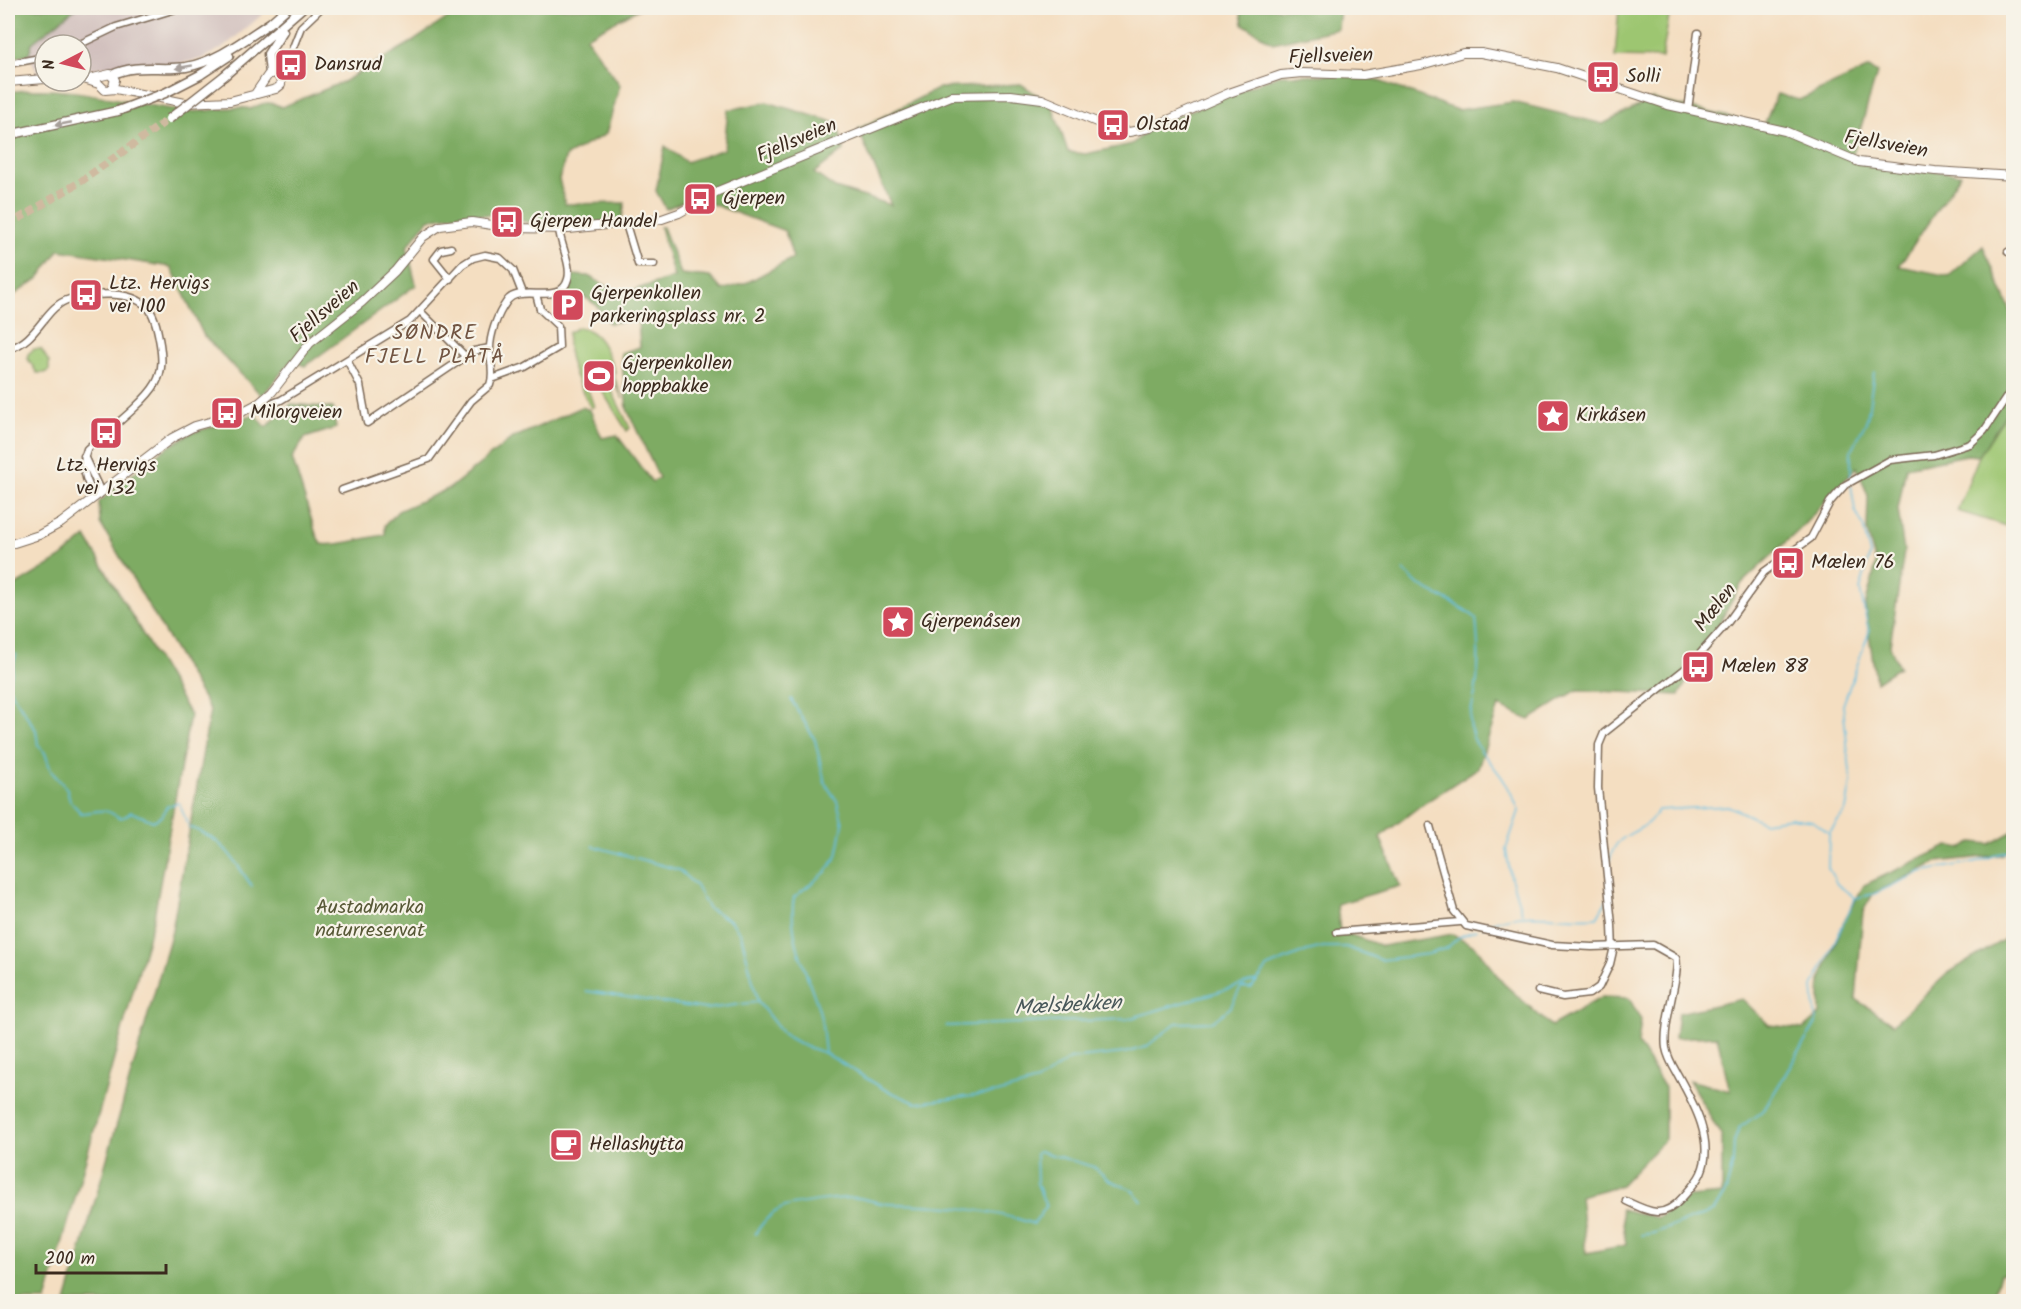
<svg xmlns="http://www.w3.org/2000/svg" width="2021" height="1309" viewBox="0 0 2021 1309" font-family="Kalam,sans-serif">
<rect width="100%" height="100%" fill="#f7f3e8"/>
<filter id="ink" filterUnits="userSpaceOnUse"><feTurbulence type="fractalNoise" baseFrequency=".0167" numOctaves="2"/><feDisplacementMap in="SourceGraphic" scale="12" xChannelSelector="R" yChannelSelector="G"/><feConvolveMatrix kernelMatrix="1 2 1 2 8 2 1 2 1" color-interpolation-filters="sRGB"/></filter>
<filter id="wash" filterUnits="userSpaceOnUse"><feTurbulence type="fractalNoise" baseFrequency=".008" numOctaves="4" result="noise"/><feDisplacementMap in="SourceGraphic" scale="24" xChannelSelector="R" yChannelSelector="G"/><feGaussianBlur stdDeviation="1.35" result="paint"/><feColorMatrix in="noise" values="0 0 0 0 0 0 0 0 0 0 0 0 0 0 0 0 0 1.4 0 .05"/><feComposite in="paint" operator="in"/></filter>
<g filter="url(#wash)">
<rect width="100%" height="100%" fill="#f4dec1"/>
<path fill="#d1c0bd" d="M76,8H270L224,47L201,59L178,64L113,66L81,70V45H45V73L38,74L29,55L32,43Z"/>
<path fill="#9dc671" stroke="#6c7848" stroke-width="1.5" d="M1619,8H1663L1670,11L1662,58L1615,57Z
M578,327C601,330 607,353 615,372H612L623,399L613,381L599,365L630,428L627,431L586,365L580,369L594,406L591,408C578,383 565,360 568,333Z
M34,349H41L49,362V370L45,373H37L28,359V354Z
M2013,403V528L1957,511L1979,456Z"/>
<path fill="#7eab63" stroke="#5c6a40" stroke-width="1.5" d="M8,8H76L32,43L29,54L8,59Z
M462,8H640L586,37L620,85L606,134L566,156L559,179L565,204L625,203L621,222L561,226L535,224L497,215L460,214L429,219L407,247L416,285L305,366L291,361L262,396L204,336L171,267L59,250L39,278L8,299V92C73,83 124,104 187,111C209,114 230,104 251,109C263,102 269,101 282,107L343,82L412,42Z
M1240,8H1340L1338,29L1273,43L1243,24Z
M1869,68L1877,73L1851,161L1961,174L1899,266L1949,276L1983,246L2013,316V403L1979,456L1967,455L1906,467L1898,509L1904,552L1890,646L1899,667L1876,682L1865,607L1876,564L1867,531L1868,496L1857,467L1799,530L1742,583L1679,695L1577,690L1529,720L1499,706L1478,768L1420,806L1380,837L1400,886L1337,904L1340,931L1382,946L1453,934L1476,947L1503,983L1551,1026L1602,997L1629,998L1641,1020L1638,1044L1665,1088V1139L1621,1185L1580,1196L1586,1253L1626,1245L1621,1209L1658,1218L1689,1197L1722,1194V1137L1689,1080L1730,1091L1717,1036L1675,1038L1678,1013L1742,999L1769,1025L1803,1029L1820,1014V981L1845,919L1864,885L1948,846L1963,848L1973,842L1990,844L2013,831V848L2001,855L1937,862L1873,894L1863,911L1856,999L1893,1024L1948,973L2013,934V1271L2000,1274L1994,1296L2009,1301L66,1302L172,931L210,710L100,523L99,502L157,454L191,433L255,414L266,427L291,404L333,408L336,428L305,438L292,458L316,534L321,544C338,547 366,537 385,535V525L398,511L450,488L511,439L582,407L590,410L602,438L617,435L652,482L659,478L627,409L621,353L640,347L638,320L609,323L596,305L586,298L554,302C557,293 567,287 573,275L588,276L622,294L674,277L660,227H663L681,274L710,277L722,290L748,282L793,258L785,231L693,197L666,209L656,191L665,146L686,162L724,149L728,110L767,102L837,123L844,150L814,173L835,188L891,205L858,129L939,88L1021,84L1052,105L1068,152L1086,154L1132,144L1153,126L1278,75H1363L1457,110L1513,102L1603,124L1652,99L1764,125L1777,94L1799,100Z
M86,537L190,715L154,917L46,1301H8V676L13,656C0,637 11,608 13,587L61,558Z"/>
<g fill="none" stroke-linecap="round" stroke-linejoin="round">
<path stroke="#65c0e3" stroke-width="1.5" d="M1851,478V451L1867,420L1874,372
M1851,485L1855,510L1863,526L1870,554L1860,590L1869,632L1843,705L1851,781L1846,810L1829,833L1828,868L1837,884L1855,898L1874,894L1921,872L1979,861L2014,849
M1403,570C1426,596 1451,597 1476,618C1478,641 1480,664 1476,687C1474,704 1466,719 1473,737C1478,750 1486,756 1494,767C1505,780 1513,795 1519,811L1506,849L1511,878L1522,913
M8,646L9,647
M16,654L8,687L36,730L38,745L45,753L51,771L67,789L70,801L81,813C88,813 98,810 105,811C118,813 118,824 131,812L153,821L162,816L167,806L179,803L189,827C226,841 230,855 252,886
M791,699L815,740L825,783L837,801L843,824L837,856L826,872L794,897C787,936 808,974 819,1010C823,1023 823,1039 825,1052
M593,846L679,870L696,886L708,908L731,921L741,934L758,1002L783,1034L804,1046L825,1053L884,1089L916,1103L997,1093L1037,1082L1070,1059L1124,1053L1146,1047L1176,1023L1212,1022L1230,1008L1241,987L1251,988L1268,967L1307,951L1323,947H1346L1381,960L1428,954L1447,948L1459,937L1476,930
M1609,866C1613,827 1641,840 1658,810L1728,806L1763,822L1791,818L1813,821L1829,833
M1483,927C1523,906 1555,921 1597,917L1607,900
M586,991L706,1009L757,1002
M946,1026L1128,1019L1257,980
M755,1234C763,1222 771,1212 785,1207C797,1203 845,1197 858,1198C868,1199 879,1204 890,1204C939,1205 987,1208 1034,1224L1046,1207L1037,1183L1036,1154L1039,1151L1094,1167L1109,1180L1131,1189L1142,1201
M1641,1235L1654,1233L1714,1211L1726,1191L1733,1162L1734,1142L1739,1128L1764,1110L1816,1023L1813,987L1855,899"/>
</g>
</g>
<g filter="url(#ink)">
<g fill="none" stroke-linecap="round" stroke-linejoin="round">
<path stroke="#cfbaa0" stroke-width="8" stroke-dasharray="8 4" stroke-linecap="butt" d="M8,225L80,182L169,119"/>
<defs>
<path id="minor" d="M78,45L116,27L179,8
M8,64L45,57
M281,78L301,27L321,8
M1688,110L1698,33
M626,224L638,264H654
M2008,252L2014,249
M450,279L434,259L441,250L451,248
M420,311L466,357
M8,349C39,341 44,306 70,299C93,294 132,289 149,309C156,318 158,333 160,344C162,358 163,370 156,383C145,403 105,433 87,449C81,464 85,480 93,493L99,495
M347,360L360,385L367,423L474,351L490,348
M492,379L525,367L559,347L558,326L540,309L536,294
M259,403L266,406L281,400L410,321L462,265L473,258L485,255L500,258L513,270L522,293
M84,456L99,488V495
M342,490L429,459L471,401L490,385C494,375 491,364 490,353C489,336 497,315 507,301C520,283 561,307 568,279C572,265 560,244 559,229
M1430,826L1454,911L1466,926L1552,945L1592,947L1653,945L1676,958C1681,973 1662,1023 1666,1048C1668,1059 1674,1068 1679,1077C1694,1104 1715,1142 1701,1173C1697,1182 1688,1191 1682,1198C1663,1220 1649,1212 1626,1201
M1337,932L1460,922
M1538,991L1563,997L1589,994L1599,987L1610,964L1613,951L1612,925L1598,788L1599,745L1604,733L1691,664L1728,622L1764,572L1811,538L1830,502L1845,485L1890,460L1934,455L1970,444L1984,431L2014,386"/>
<path id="major" d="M84,79L99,84L105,90L116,89L185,103L230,101L276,89L281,85L280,77L274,73L268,75L255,94
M89,79L110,74L115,80L112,88
M8,82L45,79
M8,545L39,535L61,523L172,438L195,426L238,414L259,403L272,392L310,343L362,302L395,271L423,237L440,226L472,222L512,228L569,229L662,219L679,213L718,191L951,96L1011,95L1042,99L1113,129L1129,132L1150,128L1229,93L1281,75L1302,73L1363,75L1421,65L1463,53H1481L1557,68L1668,105L1785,131L1859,162L1935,171L2014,176"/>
<path id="highway" d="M270,23L287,8
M270,73L268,54L283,31
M112,75C136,63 160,71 186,67C219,61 245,39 273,21
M200,75L229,56
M224,76L302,8
M8,135L118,111"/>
</defs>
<use href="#minor" stroke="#7c6957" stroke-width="9"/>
<use href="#major" stroke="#7c6957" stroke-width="10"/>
<use href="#highway" stroke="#7c6957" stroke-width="11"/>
<use href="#minor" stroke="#fff" stroke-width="6"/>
<use href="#major" stroke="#fff" stroke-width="8"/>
<use href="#highway" stroke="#fff" stroke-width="8"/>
<defs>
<path id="highway-bridge" d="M118,111L165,93L200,75
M169,119L224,76"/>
</defs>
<use href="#highway-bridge" stroke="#7c6957" stroke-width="11" stroke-linecap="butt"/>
<use href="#highway-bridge" stroke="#fff" stroke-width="8"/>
</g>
<defs><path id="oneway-solid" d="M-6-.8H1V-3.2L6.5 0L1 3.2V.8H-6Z" transform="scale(1.5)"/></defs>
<g fill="#a79f9a">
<use href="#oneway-solid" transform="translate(184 67) rotate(170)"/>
<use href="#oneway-solid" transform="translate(63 124) rotate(169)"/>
</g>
</g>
<defs>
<symbol id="bus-square" viewBox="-11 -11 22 22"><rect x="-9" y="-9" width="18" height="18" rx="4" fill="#d1495b" stroke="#f7f3e8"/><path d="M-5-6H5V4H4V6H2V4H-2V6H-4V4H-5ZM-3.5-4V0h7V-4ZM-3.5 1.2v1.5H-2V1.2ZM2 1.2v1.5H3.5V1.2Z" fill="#fff"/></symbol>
<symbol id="parking-square" viewBox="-11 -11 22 22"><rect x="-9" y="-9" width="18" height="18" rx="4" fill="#d1495b" stroke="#f7f3e8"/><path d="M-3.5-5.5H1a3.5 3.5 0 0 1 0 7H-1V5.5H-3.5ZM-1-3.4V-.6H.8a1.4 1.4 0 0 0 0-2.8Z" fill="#fff"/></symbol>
<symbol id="stadium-square" viewBox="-11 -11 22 22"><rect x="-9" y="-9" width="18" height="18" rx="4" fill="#d1495b" stroke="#f7f3e8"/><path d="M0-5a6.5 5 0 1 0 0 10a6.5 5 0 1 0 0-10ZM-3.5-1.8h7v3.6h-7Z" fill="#fff"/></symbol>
<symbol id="sight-square" viewBox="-11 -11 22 22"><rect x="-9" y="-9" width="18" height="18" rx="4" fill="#d1495b" stroke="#f7f3e8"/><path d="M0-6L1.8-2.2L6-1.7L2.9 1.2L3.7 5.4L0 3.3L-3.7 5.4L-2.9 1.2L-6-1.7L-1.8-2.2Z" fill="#fff"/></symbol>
<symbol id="cafe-square" viewBox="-11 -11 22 22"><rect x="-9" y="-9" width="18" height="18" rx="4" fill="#d1495b" stroke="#f7f3e8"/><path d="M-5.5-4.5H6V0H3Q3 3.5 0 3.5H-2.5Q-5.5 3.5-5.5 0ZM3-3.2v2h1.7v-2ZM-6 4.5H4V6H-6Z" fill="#fff"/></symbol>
</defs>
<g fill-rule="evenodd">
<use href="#bus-square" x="272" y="46" width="38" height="38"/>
<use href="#bus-square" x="1584" y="58" width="38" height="38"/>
<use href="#bus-square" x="1094" y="106" width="38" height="38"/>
<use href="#bus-square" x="681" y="180" width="38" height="38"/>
<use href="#bus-square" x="488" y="203" width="38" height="38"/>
<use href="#bus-square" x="67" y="276" width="38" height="38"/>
<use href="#parking-square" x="549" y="286" width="38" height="38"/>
<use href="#stadium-square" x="580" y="357" width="38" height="38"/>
<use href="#bus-square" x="208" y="394" width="38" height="38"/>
<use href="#sight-square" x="1534" y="397" width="38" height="38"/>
<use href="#bus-square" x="87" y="414" width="38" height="38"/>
<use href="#bus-square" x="1769" y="544" width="38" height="38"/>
<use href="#sight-square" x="879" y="603" width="38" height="38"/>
<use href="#bus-square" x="1679" y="648" width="38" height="38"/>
<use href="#cafe-square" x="547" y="1126" width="38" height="38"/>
</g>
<g text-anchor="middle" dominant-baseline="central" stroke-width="4.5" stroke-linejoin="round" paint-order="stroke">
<g font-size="20" fill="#3b2a1e" stroke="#f7f3e8">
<text transform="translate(1331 57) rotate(-2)">Fjellsveien</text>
<text transform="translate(797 141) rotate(-23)">Fjellsveien</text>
<text transform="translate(1886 145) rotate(10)">Fjellsveien</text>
<text transform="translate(325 312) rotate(-41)">Fjellsveien</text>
<text transform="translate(1716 608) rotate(-52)">Mælen</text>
</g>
<g font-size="20" fill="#3b2a1e" stroke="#f7f3e8" text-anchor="start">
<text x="314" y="65">Dansrud</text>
<text x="1626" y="77">Solli</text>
<text x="1136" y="125">Olstad</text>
<text x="723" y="199">Gjerpen</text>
<text x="530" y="222">Gjerpen Handel</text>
<text x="109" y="284">Ltz. Hervigs<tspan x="109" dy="23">vei 100</tspan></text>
<text x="591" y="294">Gjerpenkollen<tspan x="591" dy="23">parkeringsplass nr. 2</tspan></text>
<text x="622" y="364">Gjerpenkollen<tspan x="622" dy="23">hoppbakke</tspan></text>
<text x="250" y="413">Milorgveien</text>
<text x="1576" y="416">Kirkåsen</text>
<text x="106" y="466" text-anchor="middle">Ltz. Hervigs<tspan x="106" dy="23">vei 132</tspan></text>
<text x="1811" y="563">Mælen 76</text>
<text x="921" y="622">Gjerpenåsen</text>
<text x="1721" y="667">Mælen 88</text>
<text x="589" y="1145">Hellashytta</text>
</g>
<g font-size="20" fill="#585937" stroke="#f7f3e8">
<text x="370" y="908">Austadmarka<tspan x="370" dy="23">naturreservat</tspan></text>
</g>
<g font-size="21" letter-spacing="1.5" fill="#715441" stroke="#f7f3e8">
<text x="435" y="333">SØNDRE<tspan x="435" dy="24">FJELL PLATÅ</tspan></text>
</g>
<g font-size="21" font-style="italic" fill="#485759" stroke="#f7f3e8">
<text transform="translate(1068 1006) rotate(-3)">Mælsbekken</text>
</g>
</g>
<rect width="2021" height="1309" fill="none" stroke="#f7f3e8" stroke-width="30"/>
<g transform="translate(63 63) rotate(263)"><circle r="28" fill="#f7f3e8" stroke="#aca397" stroke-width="1.5"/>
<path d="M0-4.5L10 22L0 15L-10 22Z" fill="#d1495b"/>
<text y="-9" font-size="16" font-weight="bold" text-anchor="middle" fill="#3b2a1e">N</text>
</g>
<path d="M36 1264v9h130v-9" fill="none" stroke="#3b2a1e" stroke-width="3"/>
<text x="45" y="1264" font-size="18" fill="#3b2a1e" stroke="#f7f3e8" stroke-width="4.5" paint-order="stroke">200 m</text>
</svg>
